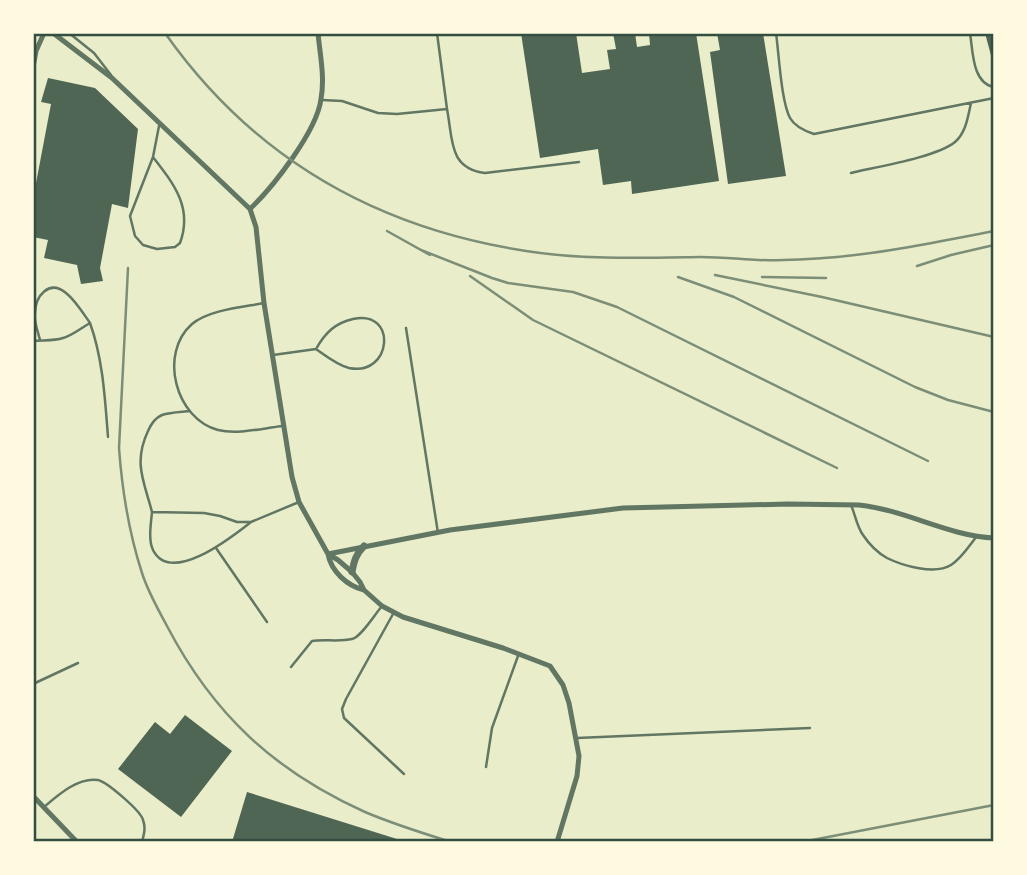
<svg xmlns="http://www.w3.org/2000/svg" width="1027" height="875" viewBox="0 0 1027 875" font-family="Montserrat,sans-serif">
<rect width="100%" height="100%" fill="#e9edc9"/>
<path fill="#4f6655" d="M521,33H576L582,73L610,69L607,50L616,49L613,33H635L637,47L650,45L649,33H696L719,181L632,194L631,181L603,185L598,149L540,158Z
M717,33H763L786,176L728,184L710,52L720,50Z
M985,33H994V63H993Z
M48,78L95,88L138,129L128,208L112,204L100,268L103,281L81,284L77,265L44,258L48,240L33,237V199L51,104L41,102Z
M185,715L232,751L181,817L118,769L155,722L170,734Z
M247,792L397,839L396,842H232Z"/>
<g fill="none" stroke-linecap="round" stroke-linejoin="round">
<path stroke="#617663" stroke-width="2.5" d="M69,33L94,53L111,75
M776,33C779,54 781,101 790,118C795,127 805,131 814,134L994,98
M970,33C973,51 972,83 994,87
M322,100L342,101L378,113L397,114L447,109L437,33
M447,109C453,139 448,168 485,173L579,162
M153,157C174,184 193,208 180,243L175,247L157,249L143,245L135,236L130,216L153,157L159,126
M851,173C876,167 937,157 955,142C966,133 968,116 971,103
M264,303C243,307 208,310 192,324C158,354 176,419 218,430C238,435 263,428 283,426
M90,323C103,359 105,399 108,437
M406,328L438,533
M33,341C43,340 54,341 63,338C73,335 81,328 90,323C83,313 75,300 66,293C49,279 35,296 35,314C34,322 38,332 40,340
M273,355L316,349C326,356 337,365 349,368C392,377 398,309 353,319C335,323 325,333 316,349
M190,411C181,412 170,412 162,415C155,418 151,424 148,431C133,463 144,481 152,512L204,513L220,516L237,522H251L299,502
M851,505C855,514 857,527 863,535C869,544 878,553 887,558C903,566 935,575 951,565C962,558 969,546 977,536
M152,512C151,523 148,540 153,550C171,586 233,536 251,522
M216,548L267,622
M393,614L346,699L342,709L344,718L404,774
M291,667L312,641C324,639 340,642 352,639C361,637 375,614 382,606
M33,684L78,663
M577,738L810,728
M486,767L492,728L518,656
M44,807C58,795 78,777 98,780C107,782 141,811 143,820C146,828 144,834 142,842"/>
<path stroke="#617663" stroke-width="5" d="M53,33L112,78L250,209L256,227L264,303L292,477L299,502L328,554C331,571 347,586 364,590
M33,67L36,51L44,33
M250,209C273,187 317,131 321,99C325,77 320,55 318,33
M328,554L450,530L623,508L788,504L859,505C906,510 948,536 994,538
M328,554L338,560L352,572L360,582L364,590L382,606L403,617L503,648L550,666L563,685L569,703L579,756L577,776L557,842
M33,796L77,842"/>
<path stroke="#617663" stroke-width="7" d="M352,572C354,561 356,554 364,546"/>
<path stroke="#7c8e77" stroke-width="2.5" d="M165,33C253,158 377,228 526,251C583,260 642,258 700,257C719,257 739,259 758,260C784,261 811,259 837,257C890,252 942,241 994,231
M387,231L430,255
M421,250L492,278L508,283L573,292L617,307L928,461
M917,266L951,255L994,245
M128,268L119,448C122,489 129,533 142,573C148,592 158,609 167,626C213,714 274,771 365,812C393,824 422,833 451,842
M715,275L822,297L994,337
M470,276L533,320L837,468
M678,277L734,297L915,387L948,400L994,412
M762,277L826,278
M802,842L994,805"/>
</g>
<rect width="1027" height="875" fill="none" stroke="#fefae0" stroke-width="70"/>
<rect x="35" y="35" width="957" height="805" fill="none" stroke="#344e41" stroke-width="2.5"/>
</svg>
